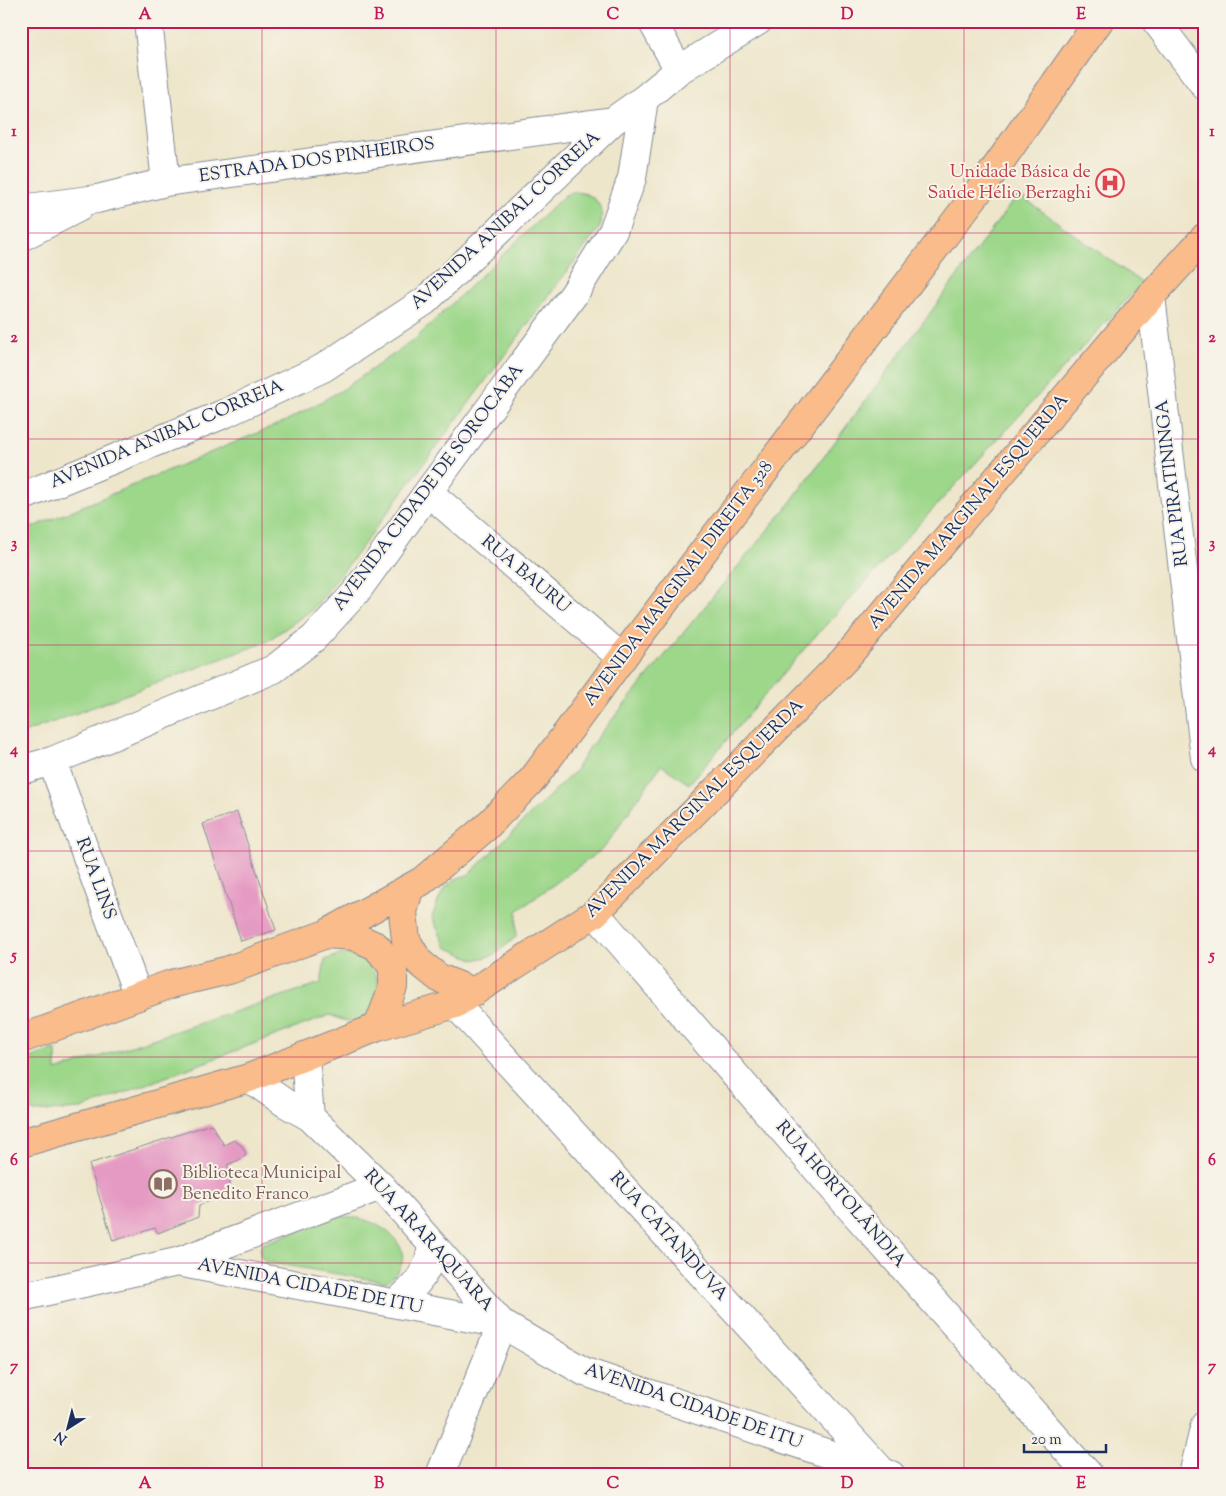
<svg xmlns="http://www.w3.org/2000/svg" width="1226" height="1496" viewBox="0 0 1226 1496" font-family="'Sorts Mill Goudy',serif">
<rect width="100%" height="100%" fill="#f7f3e8"/>
<filter id="ink" filterUnits="userSpaceOnUse"><feTurbulence type="fractalNoise" baseFrequency=".02" numOctaves="2"/><feDisplacementMap in="SourceGraphic" scale="10" xChannelSelector="R" yChannelSelector="G"/><feConvolveMatrix kernelMatrix="1 2 1 2 8 2 1 2 1" color-interpolation-filters="sRGB"/></filter>
<filter id="wash" filterUnits="userSpaceOnUse"><feTurbulence type="fractalNoise" baseFrequency=".0096" numOctaves="4" result="noise"/><feDisplacementMap in="SourceGraphic" scale="20" xChannelSelector="R" yChannelSelector="G"/><feGaussianBlur stdDeviation="1.12" result="paint"/><feColorMatrix in="noise" values="0 0 0 0 0 0 0 0 0 0 0 0 0 0 0 0 0 1.4 0 .05"/><feComposite in="paint" operator="in"/></filter>
<g filter="url(#wash)">
<rect width="100%" height="100%" fill="#eee6cb"/>
<path fill="#9dd78a" stroke="#5c8374" d="M572,192C595,192 606,205 600,227L349,564L313,609L266,642L21,734V532L286,421L342,390L414,340L565,195Z
M1018,194L1142,283L811,641L689,784L661,765L604,848L517,911L516,937L494,955L475,960L446,947L432,917C440,897 443,880 468,875L576,770L588,749L789,504Z
M346,954C394,964 384,1021 348,1021C343,1021 335,1017 330,1015L81,1109L35,1112L23,1108L21,1106V1065C31,1056 43,1053 56,1050V1071L321,983L325,960L335,956Z
M334,1216C342,1217 351,1216 358,1218C389,1225 424,1256 386,1282L266,1262C260,1257 258,1251 263,1244Z"/>
<g id="blocks">
<path fill="#e59ac3" d="M237,812L276,930L241,941L203,824Z
M211,1124L224,1145L234,1140L242,1146L246,1154L239,1160L227,1165L233,1175L226,1193L199,1206L198,1217L158,1233L155,1228L113,1241L89,1164Z"/>
</g>
</g>
<g filter="url(#ink)">
<use href="#blocks" fill-opacity="0" stroke="#848a94" stroke-width="1"/>
<g fill="none" stroke-linecap="round" stroke-linejoin="round">
<defs>
<path id="minor" d="M148,21L166,182
M652,21L679,70
M1156,21L1205,86
M21,209L97,199L166,182L613,121
M21,237L78,208
M1151,296L1205,758
M428,492L622,658
M21,497L226,413L323,368L425,301L613,121L644,99L679,70L758,21
M52,761L138,996
M21,770L52,761L274,669L314,638L356,592L428,492L574,294L613,231L632,178L644,99
M595,913L852,1210L1089,1475
M455,1004L879,1468
M305,1056L310,1117
M249,1078L285,1103L310,1117L381,1186L502,1324
M177,1262L381,1186
M21,1297L177,1262L502,1324L585,1372L891,1475
M396,1303C416,1286 430,1272 432,1244
M440,1475L502,1324
M1193,1475L1205,1425"/>
<path id="major" d="M409,889L403,912L406,940L419,962L439,978L474,992
M326,934L353,936L376,946L393,967V987L378,1027
M21,1039L171,984L229,970L326,934L422,881L486,827L533,779L622,658L990,176L1099,21
M21,1143L249,1078L378,1027L455,1004L595,913L844,660L1151,296L1205,237"/>
</defs>
<use href="#minor" stroke="#848a94" stroke-width="30"/>
<use href="#major" stroke="#848a94" stroke-width="30"/>
<path stroke="#848a94" stroke-width="3" stroke-dasharray="4 4" stroke-linecap="butt" d="M21,1226L23,1230"/>
<use href="#minor" stroke="#fff" stroke-width="28"/>
<use href="#major" stroke="#f9bc8a" stroke-width="28"/>
</g>
</g>
<path fill="none" stroke="#c2185b" stroke-width="1" stroke-opacity="0.55" d="M262,21V1475M496,21V1475M730,21V1475M964,21V1475M21,233H1205M21,439H1205M21,645H1205M21,851H1205M21,1057H1205M21,1263H1205"/>
<defs>
<symbol id="hospital-ring" viewBox="-11 -11 22 22"><circle r="9.5" fill="#f7f3e8" stroke="#e0444e" stroke-width="1.5"/><path d="M-5-5h3v3.5h4V-5h3V5h-3V1.5h-4V5h-3Z" fill="#e0444e"/></symbol>
<symbol id="library-ring" viewBox="-11 -11 22 22"><circle r="9.5" fill="#f7f3e8" stroke="#8d6e63" stroke-width="1.5"/><path d="M-6-4Q-3-5.5-.7-3.5V5Q-3 3-6 4ZM6-4Q3-5.5 .7-3.5V5Q3 3 6 4Z" fill="#8d6e63"/></symbol>
</defs>
<g fill-rule="evenodd">
<use href="#hospital-ring" x="1094" y="167" width="32" height="32"/>
<use href="#library-ring" x="147" y="1168" width="32" height="32"/>
</g>
<g text-anchor="middle" dominant-baseline="central" stroke-width="4" stroke-linejoin="round" paint-order="stroke">
<g font-size="18" fill="#1b2f5e" stroke="#f7f3e8">
<text transform="translate(317 161) rotate(-8)">ESTRADA DOS PINHEIROS</text>
<text transform="translate(506 221) rotate(-43)">AVENIDA ANIBAL CORREIA</text>
<text transform="translate(167 435) rotate(-23)">AVENIDA ANIBAL CORREIA</text>
<text transform="translate(1173 483) rotate(-97)">RUA PIRATININGA</text>
<text transform="translate(429 488) rotate(-53)">AVENIDA CIDADE DE SOROCABA</text>
<text transform="translate(969 512) rotate(-50)">AVENIDA MARGINAL ESQUERDA</text>
<text transform="translate(525 575) rotate(40)">RUA BAURU</text>
<text transform="translate(679 584) rotate(-53)">AVENIDA MARGINAL DIREITA 328</text>
<text transform="translate(695 809) rotate(-45)">AVENIDA MARGINAL ESQUERDA</text>
<text transform="translate(95 879) rotate(70)">RUA LINS</text>
<text transform="translate(840 1195) rotate(49)">RUA HORTOLÂNDIA</text>
<text transform="translate(668 1237) rotate(48)">RUA CATANDUVA</text>
<text transform="translate(428 1241) rotate(48)">RUA ARARAQUARA</text>
<text transform="translate(310 1287) rotate(11)">AVENIDA CIDADE DE ITU</text>
<text transform="translate(693 1407) rotate(19)">AVENIDA CIDADE DE ITU</text>
</g>
<g font-size="18" fill="#be3a42" stroke="#f7f3e8" text-anchor="end">
<text x="1091" y="173">Unidade Básica de<tspan x="1091" dy="21">Saúde Hélio Berzaghi</tspan></text>
</g>
<g font-size="18" fill="#785e54" stroke="#f7f3e8" text-anchor="start">
<text x="182" y="1174">Biblioteca Municipal<tspan x="182" dy="21">Benedito Franco</tspan></text>
</g>
</g>
<rect width="1226" height="1496" fill="none" stroke="#f7f3e8" stroke-width="55"/>
<g transform="translate(68 1428) rotate(216)" stroke="#f7f3e8" stroke-width="4" paint-order="stroke">
<path d="M0-4L9 19L0 12L-9 19Z" fill="#1b2f5e"/>
<text y="-8" font-size="14" font-weight="bold" text-anchor="middle" fill="#1b2f5e">N</text>
</g>
<path d="M1024 1444v8h82v-8" fill="none" stroke="#1b2f5e" stroke-width="2.5"/>
<text x="1031" y="1444" font-size="15" fill="#1b2f5e" stroke="#f7f3e8" stroke-width="4" paint-order="stroke">20 m</text>
<rect x="28" y="28" width="1170" height="1440" fill="none" stroke="#c2185b" stroke-width="2"/>
<g font-size="16" text-anchor="middle" font-weight="bold" fill="#c2185b">
<text x="145" y="19">A</text>
<text x="379" y="19">B</text>
<text x="613" y="19">C</text>
<text x="847" y="19">D</text>
<text x="1081" y="19">E</text>
<text x="14" y="136">1</text>
<text x="1212" y="136">1</text>
<text x="14" y="342">2</text>
<text x="1212" y="342">2</text>
<text x="14" y="548">3</text>
<text x="1212" y="548">3</text>
<text x="14" y="754">4</text>
<text x="1212" y="754">4</text>
<text x="14" y="960">5</text>
<text x="1212" y="960">5</text>
<text x="14" y="1165">6</text>
<text x="1212" y="1165">6</text>
<text x="14" y="1371">7</text>
<text x="1212" y="1371">7</text>
<text x="145" y="1488">A</text>
<text x="379" y="1488">B</text>
<text x="613" y="1488">C</text>
<text x="847" y="1488">D</text>
<text x="1081" y="1488">E</text>
</g>
</svg>
